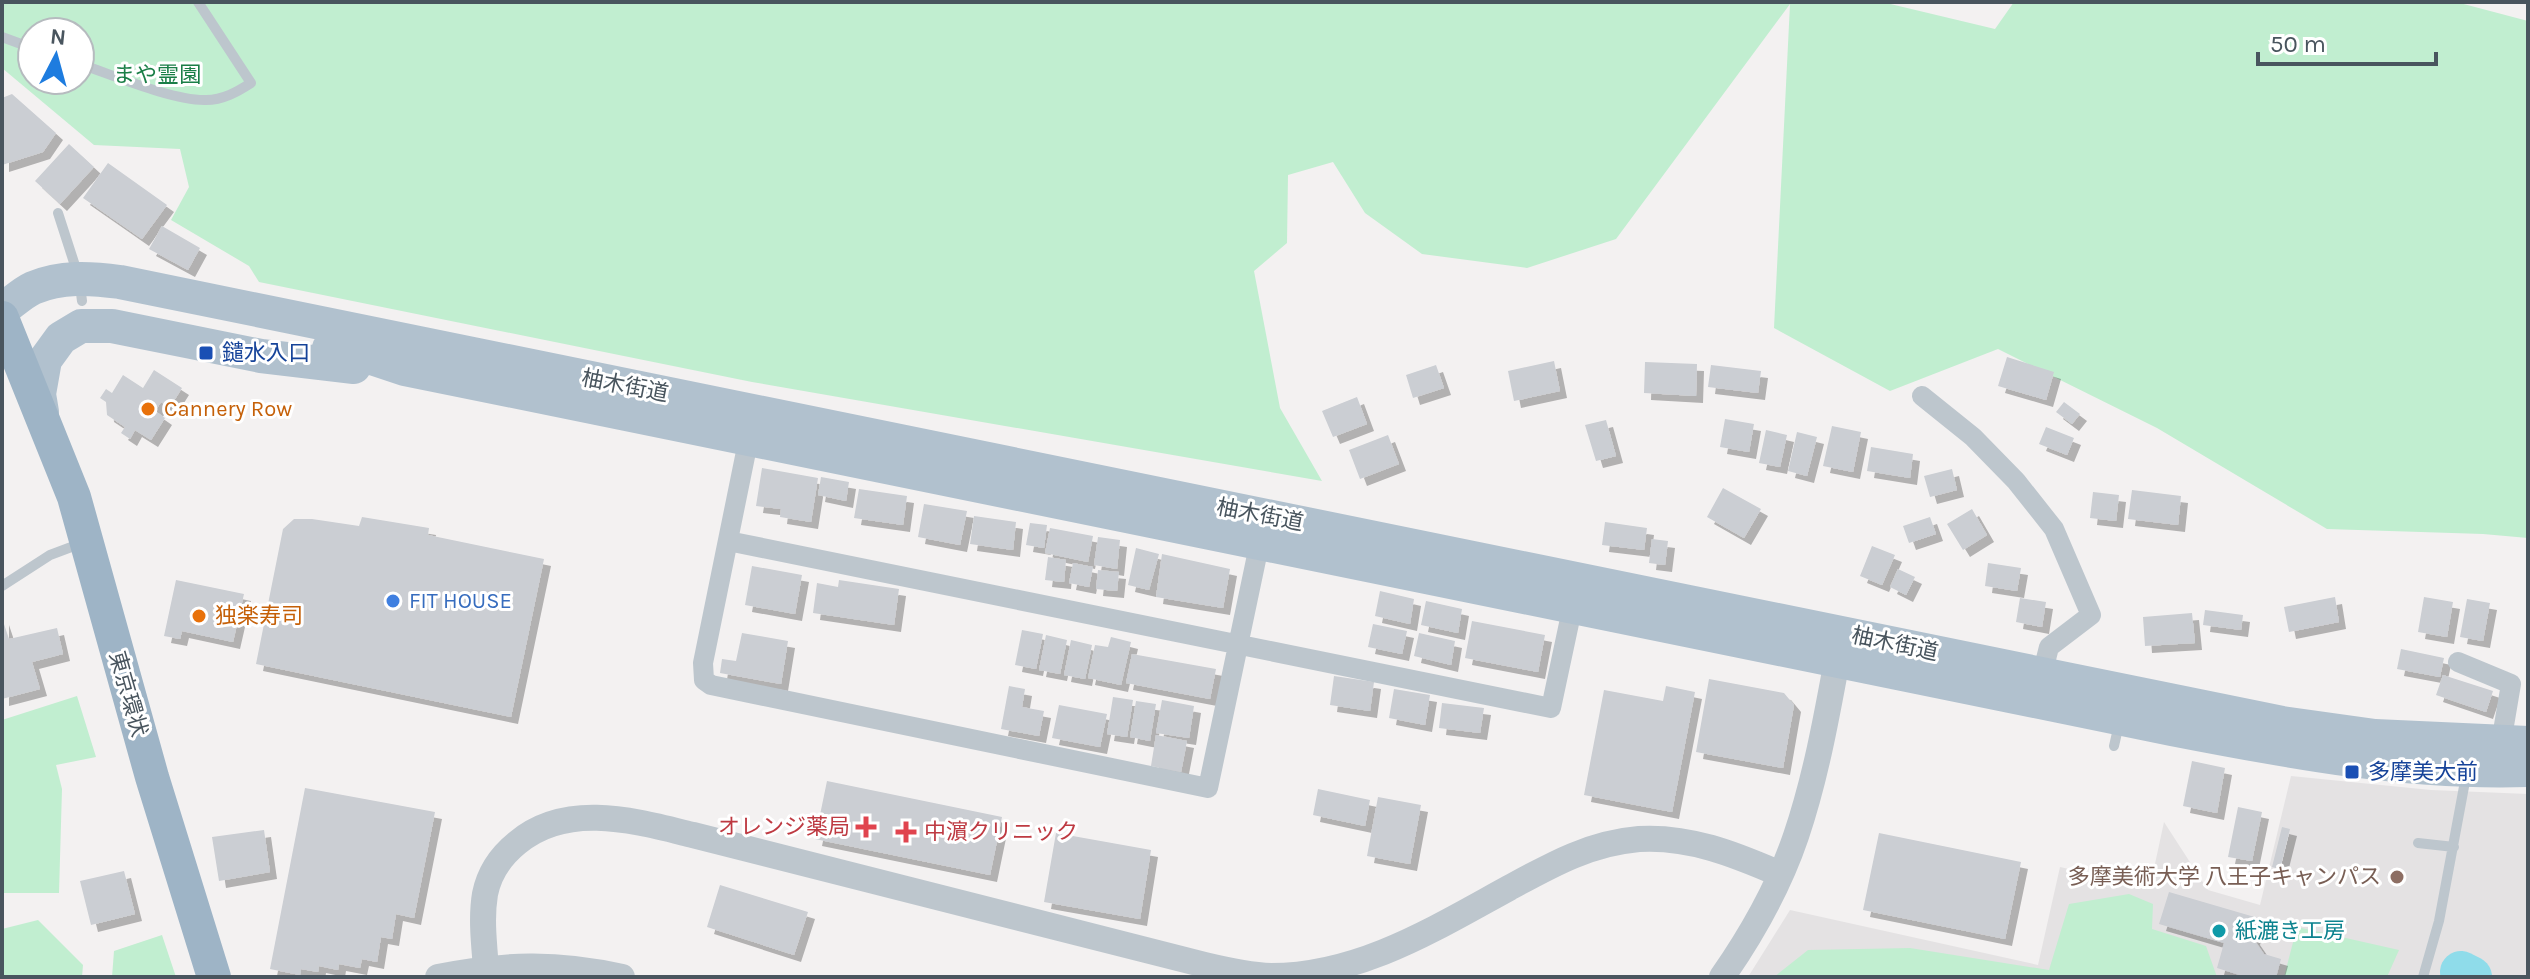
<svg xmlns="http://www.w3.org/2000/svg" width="2530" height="979" viewBox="0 0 2530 979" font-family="Karla,'Noto Sans JP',sans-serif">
<defs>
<filter id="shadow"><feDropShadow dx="7" dy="7" stdDeviation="0" flood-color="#0004"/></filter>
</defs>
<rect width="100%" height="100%" fill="#f3f1f1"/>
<path fill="#e4e2e3" d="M2291,776L2431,790L2528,794V977H1748L1790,910L2038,965L2060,867L2150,887L2164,822L2208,890L2260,905Z"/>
<path fill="#c1eed0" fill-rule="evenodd" d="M2,2H1882L1995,29L2014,2H2456L2528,21V538L2483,534L2327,529L2157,428L1998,349L1890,391L1774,328L1790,4L1616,239L1527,268L1422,254L1365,213L1333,162L1288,175L1287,243L1254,271L1280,408L1322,481L752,382L259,282L249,266L171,220L189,187L180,149L94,145L2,68ZM32,32H80V80H32Z
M77,696L96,757L56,765L62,789L59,893H2V720Z
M2129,894L2153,904L2152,929L2206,946L2217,977H1774L1808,950L1910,948L2049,970L2069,904Z
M38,920L83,965L82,977H2V929Z
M2297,927L2399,950L2387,977H2284Z
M162,935L176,977H112L114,951Z"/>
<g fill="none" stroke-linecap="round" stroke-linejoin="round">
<path stroke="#8fdcea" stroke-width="42" d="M2461,972L2471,977"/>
</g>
<path fill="#cbced3" filter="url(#shadow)" d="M12,94L56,133L43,152L2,165V98Z
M69,144L94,167L60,204L35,181Z
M108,163L167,205L142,239L83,198Z
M162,226L200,248L188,270L149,249Z
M2007,357L2054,372L2046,400L1998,386Z
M1554,361L1560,391L1514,401L1508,371Z
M1645,362L1697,364L1696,396L1644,393Z
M1436,365L1444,388L1413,398L1406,375Z
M1711,365L1761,371L1758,393L1708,387Z
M154,370L182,388L170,407L161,402L155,411L165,418L151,440L135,430L130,439L121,433L125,427L107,415L106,402L100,398L106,389L112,393L123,375L143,388Z
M1357,397L1367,424L1333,437L1322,411Z
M2064,402L2080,414L2072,424L2056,412Z
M1725,419L1754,424L1749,452L1720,447Z
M1606,420L1616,456L1596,461L1585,425Z
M1832,426L1861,432L1853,472L1823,466Z
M2046,427L2074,438L2067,455L2039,444Z
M1766,430L1787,435L1780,467L1759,463Z
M1797,432L1817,437L1807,476L1788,471Z
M1388,435L1399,464L1360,479L1349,450Z
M1871,447L1913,454L1910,478L1867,471Z
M762,468L818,478L811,522L780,517L781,509L756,506Z
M1952,469L1957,490L1930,497L1924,476Z
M821,477L849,482L846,501L818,495Z
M1723,488L1761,509L1744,538L1707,517Z
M859,489L907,496L903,525L854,518Z
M2132,490L2181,496L2178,525L2128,519Z
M2093,492L2119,495L2116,521L2090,518Z
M924,504L967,511L960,545L918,537Z
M1972,509L1987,535L1963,550L1947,524Z
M974,516L1016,522L1013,550L970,544Z
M362,517L429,528L428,535L544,559L511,717L256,664L283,529L294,519H312L359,526Z
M1930,517L1936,534L1909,543L1903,526Z
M1605,522L1647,528L1644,550L1602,545Z
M1030,523L1047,525L1044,548L1026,545Z
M1050,528L1093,536L1088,562L1045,553Z
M1098,537L1120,540L1117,569L1094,565Z
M1652,539L1668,541L1665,565L1649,563Z
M1872,546L1895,555L1882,585L1860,576Z
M1136,548L1159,554L1149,590L1128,585Z
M1162,554L1230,569L1223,608L1156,597Z
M1048,557L1066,560L1064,582L1045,580Z
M1073,563L1093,567L1089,587L1069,583Z
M1988,563L2021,568L2017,591L1985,586Z
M752,566L802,575L795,614L745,605Z
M1898,569L1915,577L1906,595L1890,587Z
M1098,570L1119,572L1117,591L1096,589Z
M176,580L244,594L233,642L182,631L180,639L164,636Z
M839,580L899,589L894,625L813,613L817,583L838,587Z
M1380,591L1414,599L1410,624L1375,616Z
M2335,597L2339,622L2289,632L2284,607Z
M2424,597L2453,602L2447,637L2418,632Z
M2020,598L2046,602L2042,627L2016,622Z
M2467,599L2490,603L2483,641L2460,637Z
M1426,601L1462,609L1458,633L1421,625Z
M2205,610L2243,615L2241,630L2203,625Z
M2192,613L2195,643L2145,646L2143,617Z
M2,618L9,639L57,628L63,654L32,662L40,689L2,699Z
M1472,621L1545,635L1538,672L1465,658Z
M1373,624L1407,631L1402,654L1368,647Z
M1022,630L1043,634L1036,669L1015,665Z
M742,633L788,641L781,684L720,673L722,659L736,661Z
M1419,633L1455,641L1451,665L1414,656Z
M1046,635L1067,640L1060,674L1039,670Z
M1111,637L1131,642L1121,685L1088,678L1095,645L1108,647Z
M1071,640L1092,645L1085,679L1064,675Z
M2401,649L2444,658L2440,677L2397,669Z
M1132,654L1216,669L1210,699L1126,683Z
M2443,675L2493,691L2486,712L2436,695Z
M1334,676L1374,682L1370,711L1330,705Z
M1709,679L1784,693L1794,705L1783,768L1696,752Z
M1009,686L1025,689L1022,707L1044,711L1039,736L1001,729Z
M1666,686L1695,692L1672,812L1584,795L1604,690L1663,701Z
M1394,689L1430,695L1425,725L1389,718Z
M1113,697L1133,700L1127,737L1107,734Z
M1162,700L1194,706L1189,738L1156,733Z
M1136,701L1156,704L1150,741L1130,737Z
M1442,703L1484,708L1480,733L1439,728Z
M1059,705L1107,714L1100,747L1052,738Z
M1156,735L1187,741L1181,772L1151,766Z
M2192,761L2225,768L2217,813L2183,806Z
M827,781L1002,817L990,875L815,839Z
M305,788L435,812L414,918L396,914L392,939L381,937L377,962L362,959L360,968L339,964L338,970L319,966L318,972L301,969L300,975L270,969Z
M1318,789L1370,800L1365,826L1313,815Z
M1378,797L1421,805L1410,864L1367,856Z
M2238,807L2262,812L2252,861L2228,857Z
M2282,827L2290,829L2280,869L2272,867Z
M264,830L270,872L219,881L212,837Z
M1056,833L1151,850L1140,919L1044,902Z
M1879,833L2021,862L2005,939L1863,910Z
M124,871L135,914L91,925L80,881Z
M720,885L808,912L794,955L707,927Z
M2169,892L2258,918L2253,938L2264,954L2281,959L2276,977H2246L2217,968L2224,943L2159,924Z"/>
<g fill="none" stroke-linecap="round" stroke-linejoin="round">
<path stroke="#bdc6cd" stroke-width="10" d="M2,37L32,48
M80,64C113,75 173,101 206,100C223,100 237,92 251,83L198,2
M58,213L79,278L82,301
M2,586L50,555L82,543
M2114,746L2119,724
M2418,843L2454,847
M2423,977L2439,921L2466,776"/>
<path stroke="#bdc6cd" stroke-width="20" d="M1922,396L1973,437L2016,481L2054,529L2091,615L2049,647L2042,675
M750,432L703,663L704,680L711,685L1208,788L1260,541
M728,541L1551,708L1574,600
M2458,662L2511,684L2501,743"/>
<path stroke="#bdc6cd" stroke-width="26" d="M486,968C484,943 481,918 485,894C489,874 501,856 517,843C567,801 635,821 693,835L1205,965C1226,970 1248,975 1271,976C1359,976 1434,929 1509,888C1551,865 1590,843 1639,839C1689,836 1734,854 1780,874
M438,977C505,964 555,962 622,977
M1722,977C1752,934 1779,886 1796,836C1817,774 1828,709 1840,644"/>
<path stroke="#b1c1ce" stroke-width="34" d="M2,310C12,303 22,293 33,288C61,276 91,278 120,282L2282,723L2375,736L2528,743
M329,348L366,356L405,369L2172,729C2290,752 2408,774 2528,770
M42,412L39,394L45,360L61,338L81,326H112L261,356L354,367"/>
<path stroke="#9eb4c6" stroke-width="34" d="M2,318L74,497L152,777L214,977"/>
</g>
<g fill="#1a4fb4" stroke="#fff" stroke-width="3">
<rect x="198" y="345" width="16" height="16" rx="4"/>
<rect x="2344" y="764" width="16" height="16" rx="4"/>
</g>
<g fill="#e8710a" stroke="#fff" stroke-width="3">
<circle cx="148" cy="409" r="8"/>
<circle cx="199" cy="616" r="8"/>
</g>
<circle fill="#3f7fe0" stroke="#fff" stroke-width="3" cx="393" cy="601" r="8"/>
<g fill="#e0444e" stroke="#fff" stroke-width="3">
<path d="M862 815h8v8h8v8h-8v8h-8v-8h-8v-8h8z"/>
<path d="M902 820h8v8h8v8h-8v8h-8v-8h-8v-8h8z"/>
</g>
<circle fill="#8d6e63" stroke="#fff" stroke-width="3" cx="2397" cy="877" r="8"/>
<circle fill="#0f9aa8" stroke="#fff" stroke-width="3" cx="2219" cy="931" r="8"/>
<g text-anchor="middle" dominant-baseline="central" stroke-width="6" stroke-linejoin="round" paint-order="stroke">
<g font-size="22" fill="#1a7e47" stroke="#fff">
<text x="157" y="75">まや霊園</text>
</g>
<g font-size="22" fill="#164399" stroke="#fff" text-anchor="start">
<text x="222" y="353">鑓水入口</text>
<text x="2368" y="772">多摩美大前</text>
</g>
<g font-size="22" fill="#49555e" stroke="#fff">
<text transform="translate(625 386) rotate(11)">柚木街道</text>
<text transform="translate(1260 515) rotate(11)">柚木街道</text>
<text transform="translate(1895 644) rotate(12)">柚木街道</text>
<text transform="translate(128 694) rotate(74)">東京環状</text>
</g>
<g font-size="22" fill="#c56008" stroke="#fff" text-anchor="start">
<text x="164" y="409">Cannery Row</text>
<text x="215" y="616">独楽寿司</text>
</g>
<g font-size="22" fill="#366cbe" stroke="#fff" text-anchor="start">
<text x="409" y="601">FIT HOUSE</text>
</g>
<g font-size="22" fill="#be3a42" stroke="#fff" text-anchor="end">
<text x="850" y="827">オレンジ薬局</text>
<text x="924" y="832" text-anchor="start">中濵クリニック</text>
</g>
<g font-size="22" fill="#785e54" stroke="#fff" text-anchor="end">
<text x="2381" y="877">多摩美術大学 八王子キャンパス</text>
</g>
<g font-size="22" fill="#0d838f" stroke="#fff" text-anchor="start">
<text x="2235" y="931">紙漉き工房</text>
</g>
</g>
<rect width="2530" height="979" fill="none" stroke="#49555e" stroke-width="8"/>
<g transform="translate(56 56) rotate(6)"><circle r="38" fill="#ffffff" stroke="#b6bbbf" stroke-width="2"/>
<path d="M0-6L14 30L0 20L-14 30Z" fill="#1e7cdf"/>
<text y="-12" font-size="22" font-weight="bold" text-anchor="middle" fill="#49555e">N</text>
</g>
<path d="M2258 52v12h178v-12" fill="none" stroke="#49555e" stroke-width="4"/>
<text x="2270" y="52" font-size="24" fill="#49555e" stroke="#ffffff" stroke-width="6" paint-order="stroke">50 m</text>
</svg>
